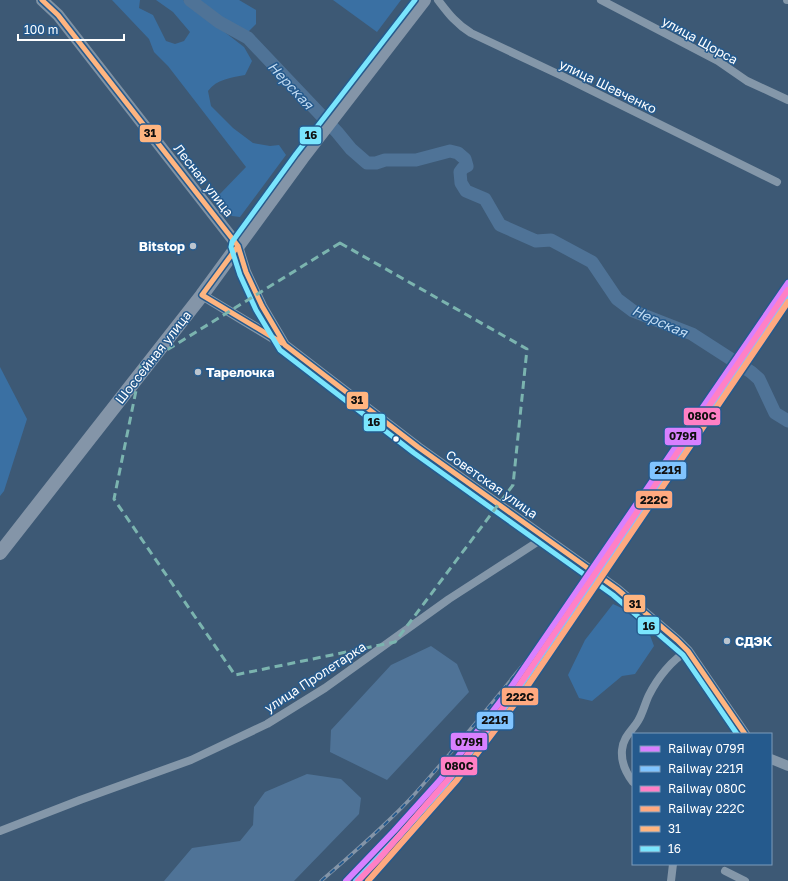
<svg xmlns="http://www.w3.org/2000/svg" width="788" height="881" viewBox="0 0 788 881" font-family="'Golos Text',sans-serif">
<rect width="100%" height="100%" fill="#3d5975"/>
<path fill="#3a70a3" d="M112,0H140L139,8L153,15L166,41L175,44L184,41L190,32L173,12L156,0H183L244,47L252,61L245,75C230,78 217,79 208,91L211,106L233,128L253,143L270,146L279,145L286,155L240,217L232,216L218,202V196L246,167L168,66L154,52L149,39Z
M199,0H239L256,10V24L248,32L225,21Z
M333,0H401L377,32Z
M0,367L27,419L4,491L0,496Z
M613,604L626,610L648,630L654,646L635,674L622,676L592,701L579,698L568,675L585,640Z"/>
<path fill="#4f7397" d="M431,646L457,664L469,692L387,780L330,752L331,730L391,665Z
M307,774L341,779L361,798L359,814L294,881H164L192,848L240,841L253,825L254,807L265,792Z"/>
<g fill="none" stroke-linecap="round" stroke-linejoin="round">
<path stroke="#4f7397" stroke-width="13" d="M190,0L219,22L248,38L337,132L351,149L367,163H376L385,160H416L450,151L458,153L465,159L467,166L463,168L460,172L461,183L466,191L485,199L500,225L536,241L551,240L592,262L617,299L633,311L692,334L751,372L759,379L775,413L788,421"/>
<path stroke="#8497a9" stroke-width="8" d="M438,0C448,13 456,24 471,33L560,75L777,182
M601,0L718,61L747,81L788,100
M787,0H788
M633,782C626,773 621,762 622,750C623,737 632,731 638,721C643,713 645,703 649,695C657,679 672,659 688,651
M0,831L80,800L191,760L267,724L325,688L449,599L545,537
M725,871L745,881
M671,881L673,864"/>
<path stroke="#8497a9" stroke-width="10" d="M238,246L246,272L262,306L285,345L418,447L617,589L677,640L688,651L745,734
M202,295L283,344
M771,759L788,766"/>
<path stroke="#8093a5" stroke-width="12" d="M42,0L58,15L238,246"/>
<path stroke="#8495a8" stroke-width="14" d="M0,553L202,295L302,158L424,0"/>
<defs>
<path id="rail" d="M321,881C352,854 384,827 412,797C458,746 501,692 544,639"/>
</defs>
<use href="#rail" stroke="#8495a8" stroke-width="3.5"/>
<use href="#rail" stroke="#255a8d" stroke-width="2" stroke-dasharray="6" stroke-linecap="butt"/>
<defs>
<path id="bus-1" d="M42,0L58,15L238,246L246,272L262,306L285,345L418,447L617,589L677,640L688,651L745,734
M238,246L202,295L282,343"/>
<path id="bus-2" d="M415,0L296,154L232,242L231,247L240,275L256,310L280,350L414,453L613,595L683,655L737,734"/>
</defs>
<use href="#bus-1" stroke="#255a8d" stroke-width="8"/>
<use href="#bus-2" stroke="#255a8d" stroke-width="8"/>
<use href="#bus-1" stroke="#ffb580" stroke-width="5"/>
<use href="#bus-2" stroke="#7ae5fd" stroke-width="5"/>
<defs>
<path id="rail-1" d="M346,881L394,831L440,780L509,690L788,283"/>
<path id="rail-2" d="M356,881L399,836L445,785L515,694L788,295"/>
<path id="rail-3" d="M358,881L379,859L452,775L514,693L788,290"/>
<path id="rail-4" d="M368,881L457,780L520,697L788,302"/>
</defs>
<use href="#rail-1" stroke="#255a8d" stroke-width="9"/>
<use href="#rail-2" stroke="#255a8d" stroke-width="9"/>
<use href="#rail-3" stroke="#255a8d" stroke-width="9"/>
<use href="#rail-4" stroke="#255a8d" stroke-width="9"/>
<use href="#rail-1" stroke="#d880ff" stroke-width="6"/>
<use href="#rail-2" stroke="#80c4ff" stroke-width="6"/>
<use href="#rail-3" stroke="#ff80c5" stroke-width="6"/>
<use href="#rail-4" stroke="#ffa980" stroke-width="6"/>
</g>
<path fill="none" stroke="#7bb4af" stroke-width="3" stroke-dasharray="8 5" stroke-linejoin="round" d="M340,243L527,349L513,485L395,642L235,675L114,499L141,366Z"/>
<g fill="#bbc5cf" stroke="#255a8d" stroke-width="1.5">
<circle cx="193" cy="246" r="4"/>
<circle cx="198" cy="372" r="4"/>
<circle cx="727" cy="641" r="4"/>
</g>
<circle fill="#fff" stroke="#255a8d" stroke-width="1.5" cx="396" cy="439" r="3.5"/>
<g text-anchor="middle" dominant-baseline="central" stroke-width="3" stroke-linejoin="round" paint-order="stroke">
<g font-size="13" fill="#fff" stroke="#255a8d">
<text transform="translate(700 40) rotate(29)">улица Щорса</text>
<text transform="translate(608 86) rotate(26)">улица Шевченко</text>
<text transform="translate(204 180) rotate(52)">Лесная улица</text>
<text transform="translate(153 357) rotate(-52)">Шоссейная улица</text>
<text transform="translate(492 484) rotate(35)">Советская улица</text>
<text transform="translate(315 677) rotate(-33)">улица Пролетарка</text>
</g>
<g font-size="13" font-weight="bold" fill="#fff" stroke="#255a8d" text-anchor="start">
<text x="185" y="246" text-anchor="end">Bitstop</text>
<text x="206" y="372">Тарелочка</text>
<text x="735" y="641">СДЭК</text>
</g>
<g font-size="14" font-style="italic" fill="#c1dbf2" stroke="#255a8d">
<text transform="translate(291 85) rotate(47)">Нерская</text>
<text transform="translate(660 321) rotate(24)">Нерская</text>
</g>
</g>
<g stroke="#255a8d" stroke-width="1.5">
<rect x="139" y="124" width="23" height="19" rx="4" fill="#ffb580"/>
<rect x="299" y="126" width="23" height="19" rx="4" fill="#7ae5fd"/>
<rect x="346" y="391" width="23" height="19" rx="4" fill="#ffb580"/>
<rect x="683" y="407" width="38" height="19" rx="4" fill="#ff80c5"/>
<rect x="363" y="413" width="23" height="19" rx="4" fill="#7ae5fd"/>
<rect x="664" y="427" width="38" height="19" rx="4" fill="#d880ff"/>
<rect x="649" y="461" width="38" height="19" rx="4" fill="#80c4ff"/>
<rect x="635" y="490" width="38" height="19" rx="4" fill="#ffa980"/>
<rect x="623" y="594" width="23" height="19" rx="4" fill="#ffb580"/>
<rect x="637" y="616" width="23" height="19" rx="4" fill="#7ae5fd"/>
<rect x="501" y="687" width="38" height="19" rx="4" fill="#ffa980"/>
<rect x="476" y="711" width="38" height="19" rx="4" fill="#80c4ff"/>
<rect x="450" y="732" width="38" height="19" rx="4" fill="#d880ff"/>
<rect x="440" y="756" width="38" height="20" rx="4" fill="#ff80c5"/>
</g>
<g font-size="11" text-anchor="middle" font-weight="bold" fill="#111">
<text x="150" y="137">31</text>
<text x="311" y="139">16</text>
<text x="357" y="404">31</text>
<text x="702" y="420">080С</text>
<text x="374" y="426">16</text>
<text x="683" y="440">079Я</text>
<text x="668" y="474">221Я</text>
<text x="654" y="504">222С</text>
<text x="635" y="608">31</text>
<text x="649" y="630">16</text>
<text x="520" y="701">222С</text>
<text x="495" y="724">221Я</text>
<text x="469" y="746">079Я</text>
<text x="459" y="770">080С</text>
</g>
<rect x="632" y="733" width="140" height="132" fill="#255a8d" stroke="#7c9cbb"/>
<rect x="640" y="746" width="20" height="6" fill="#d880ff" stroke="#7c9cbb"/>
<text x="668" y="753" font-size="12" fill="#ffffff">Railway 079Я</text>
<rect x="640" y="766" width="20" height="6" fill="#80c4ff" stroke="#7c9cbb"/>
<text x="668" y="773" font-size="12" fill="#ffffff">Railway 221Я</text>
<rect x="640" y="786" width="20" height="6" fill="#ff80c5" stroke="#7c9cbb"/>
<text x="668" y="793" font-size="12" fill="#ffffff">Railway 080С</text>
<rect x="640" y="806" width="20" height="6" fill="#ffa980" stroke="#7c9cbb"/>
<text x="668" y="813" font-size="12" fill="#ffffff">Railway 222С</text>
<rect x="640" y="826" width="20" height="6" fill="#ffb580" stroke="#7c9cbb"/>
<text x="668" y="833" font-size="12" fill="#ffffff">31</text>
<rect x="640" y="846" width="20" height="6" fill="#7ae5fd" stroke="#7c9cbb"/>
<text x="668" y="853" font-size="12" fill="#ffffff">16</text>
<path d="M18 34v6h106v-6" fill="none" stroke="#ffffff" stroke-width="2"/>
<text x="24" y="34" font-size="12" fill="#ffffff" stroke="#255a8d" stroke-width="3" paint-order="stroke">100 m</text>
</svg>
